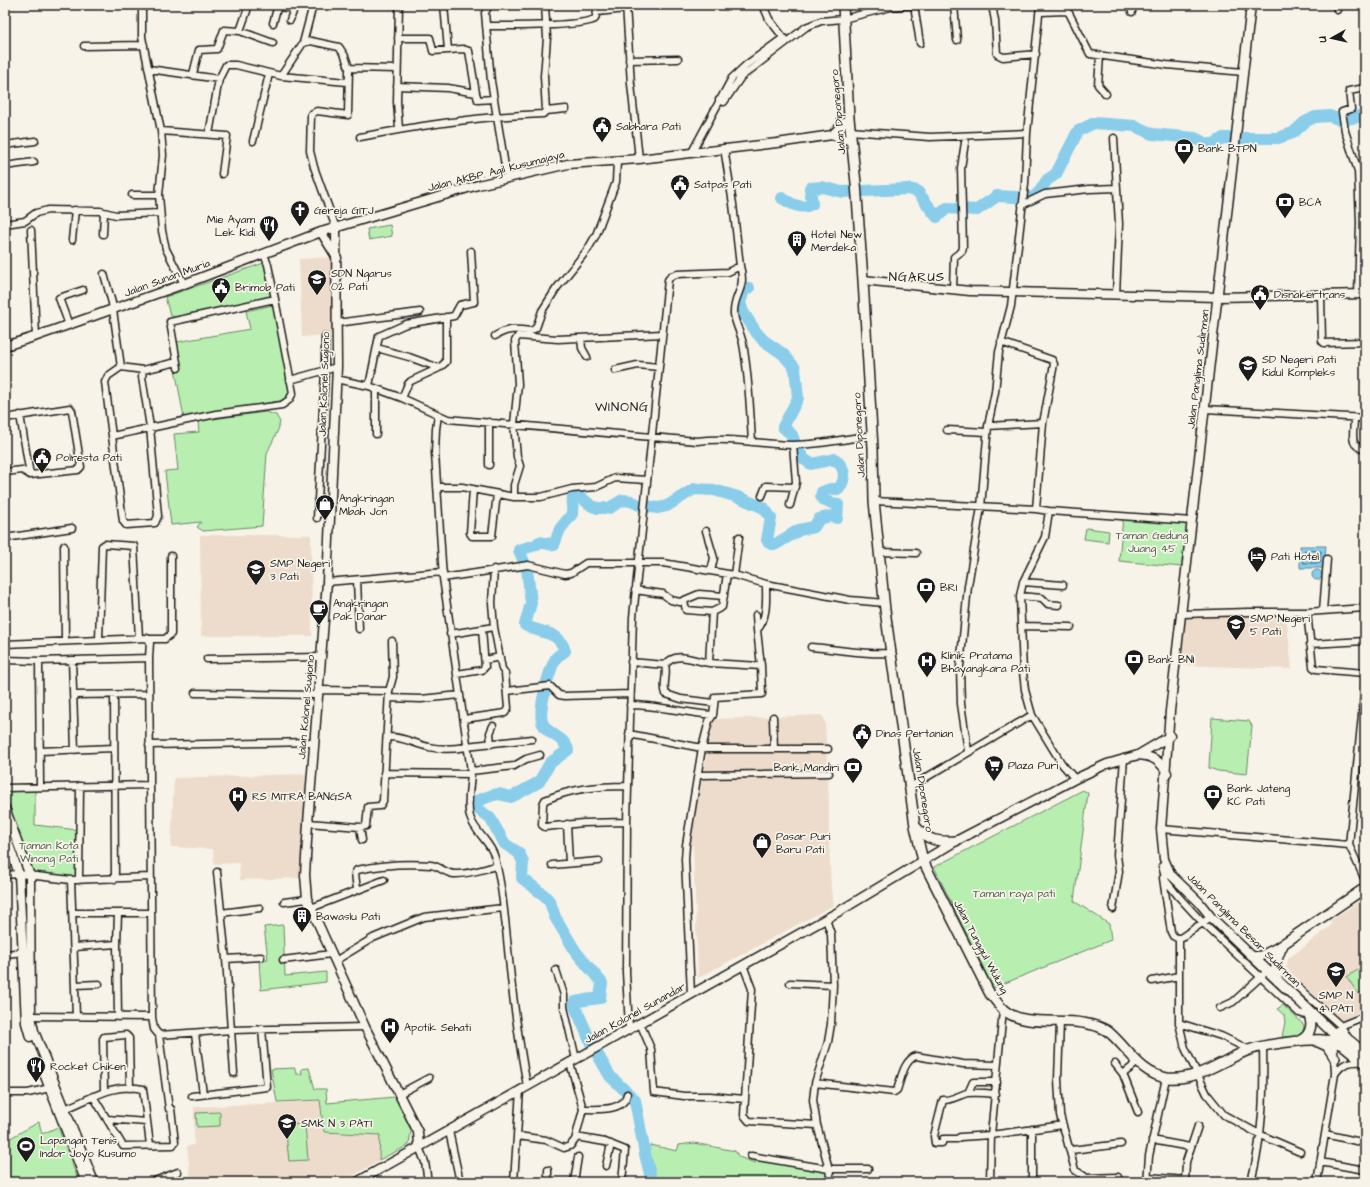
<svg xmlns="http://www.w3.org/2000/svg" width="1370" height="1187" viewBox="0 0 1370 1187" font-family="'Architects Daughter',sans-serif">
<rect width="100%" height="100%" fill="#f7f3e8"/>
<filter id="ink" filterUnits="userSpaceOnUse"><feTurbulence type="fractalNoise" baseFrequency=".025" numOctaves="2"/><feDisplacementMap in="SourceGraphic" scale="8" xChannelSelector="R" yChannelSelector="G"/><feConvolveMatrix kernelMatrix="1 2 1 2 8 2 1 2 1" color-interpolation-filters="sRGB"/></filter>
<g filter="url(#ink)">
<path fill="#eddccb" d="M334,257V334L302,337L299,259Z
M200,535H311L312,636H201Z
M1286,616L1292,669L1180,665L1185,617Z
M820,715L823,716L825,722L829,803V839L831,890L834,905L698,978L693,845L690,844L713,722L717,719Z
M306,774L300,878L240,880L239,863L214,864L213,849L171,847L174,778Z
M1365,897V1009L1341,1021L1286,968L1288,959L1332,925L1330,921Z
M320,1101L323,1133L380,1135L379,1160L343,1182H191L187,1146L194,1145V1107Z"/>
<path fill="#b8efb1" stroke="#6a8666" d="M390,225L392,236L369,240L367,229Z
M264,263L272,297L174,317L170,315L165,297Z
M273,305L290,392L287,398L280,401L184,418L175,369L181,368L177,342L250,329L246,311Z
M266,412L276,415L280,422L278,430L267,453L262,526L203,531L197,527L201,522L171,525L165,471L178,470L174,434L199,432L198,421Z
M1123,517L1189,521L1182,567L1119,561Z
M1086,528L1109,531L1108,542L1084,539Z
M1212,718L1249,721L1252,726L1247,774L1218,771L1209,768Z
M35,790V825L78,830L77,877L32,873L5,800V791Z
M1083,790L1088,793L1074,901L1109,924L1111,940L993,988L934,867Z
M283,925L285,976L326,972V982L261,990L259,960L268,959L264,927Z
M1365,965V989L1358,994L1347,977Z
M1283,1005L1304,1025L1303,1031L1297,1037H1282L1285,1022L1284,1015L1277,1009Z
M295,1068L296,1074H302L301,1069L309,1068L315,1089H326L327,1103L395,1097L411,1130L409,1145L379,1160L380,1135L324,1132L320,1100L277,1102L271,1069Z
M220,1112V1126L197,1127L196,1113Z
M39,1122L42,1134L58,1127L79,1182H5V1141Z
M305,1124L308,1160L289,1161L285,1125Z
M694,1143L735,1151L739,1157L755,1163L756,1159L829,1169L831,1182H652L645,1154L651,1145L677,1151L679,1145Z"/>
<path fill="#89cdeb" stroke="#5d8698" d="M1300,546H1326L1324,568H1300Z
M1312 575a5 5 0 1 1 10 0a5 5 0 1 1-10 0Z"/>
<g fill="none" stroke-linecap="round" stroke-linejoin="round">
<path stroke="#48636f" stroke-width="1" d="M1305,550L1321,551L1320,563H1304Z"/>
<path stroke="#89cdeb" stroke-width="12" d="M782,198C792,204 801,210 812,204L810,188L822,187L842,192L907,189L917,191L937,217L947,208L977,210L997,196L1033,198L1040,191L1047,180L1056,174L1078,131L1094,123L1135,126L1152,134L1195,138L1207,144H1214L1223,138H1278L1293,133L1305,122L1315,117L1330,116L1340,120L1357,117L1365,113
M749,288H745L740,302L743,312L756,332L763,340L783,354L795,368L798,398L783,427L792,435L795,443
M652,1182L645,1154L635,1100L610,1076L591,1043L575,1006V1002C584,1000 591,999 600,998L602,983L576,952L555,917L550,902L545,896L522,878L523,862L519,853L505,844L490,818L475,807L474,802L493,795L499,794L511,797L519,793L539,782L550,763L568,750C565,737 549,736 543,724C537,713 549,670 556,658C558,655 562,654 565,651C558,629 542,635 525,625L531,603L527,569L519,550L536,545L539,542L554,545L560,529L572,514L573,496L575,493L592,506L598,508H609L623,500L631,501L639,505L658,508L667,506L694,489L714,490L738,497L764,508L771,518L767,540L771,544H776L799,530L814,527L819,519L831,516L837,518L838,505L823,500L821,496L822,492L830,489H839C847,477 845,468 835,459L811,464L804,459L797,448"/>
<defs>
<path id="street" d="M142,5V37L161,131L163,155L159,195L162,231L166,249L184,284
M444,5L448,50
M489,5L485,13L491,81L507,178
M626,5L631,84L639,159
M763,5L769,19L786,41
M914,5L920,43
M954,5L957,40
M992,5L995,21L997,54L1003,57L1036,54
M1132,5V12
M1336,5L1337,10
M279,7L294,9V5
M1041,12L1066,11L1069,13L1090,54L1167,65L1243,72
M290,20L294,9
M273,23L278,5
M486,26C506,26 580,27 595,19L597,12L626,9
M240,31L273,43
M398,38H430L433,51L463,49L469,51L476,93
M303,43L313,5
M84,46L144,45
M1100,56L1098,85L1106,94
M629,60L678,59
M349,68L397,69
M149,69L219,79
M193,74L199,50L217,49L224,30L240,31L247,11V5
M281,76L303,43L311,41L339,47L345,56L349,68L348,115L317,111L311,114L310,151L314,167L336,228
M397,86L448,88L476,93L478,100L494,99
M719,100L724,102L741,77L806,27L821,21L843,19L891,7L910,5
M546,111L566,109
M399,129L397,102L399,5
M161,131L227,136L222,174
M850,131L930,137L1027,133
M209,134L219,79L226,65H236L281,76L347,82
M360,137C421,125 481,116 543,114L546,111L544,76L547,38L545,5
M1114,138L1119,224L1116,295
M253,141L269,74
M5,145L35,141
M692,152L732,78L746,65L783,38
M5,166L34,162
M132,195H159
M1022,205L1045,194L1089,189L1117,188
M5,224L25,221L36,213L48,210L100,211L116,215L159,213
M31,230L36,336
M103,234L104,212
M72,240L75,210
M264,254L268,265L275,299
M740,266C747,290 733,294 734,314C735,324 741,333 743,344C749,376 750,409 752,442
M104,274L112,303L121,367
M953,289L954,257L962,251L963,247L961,168L966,136
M1358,294L1360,223L1358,171L1345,131L1342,112L1351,109L1349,91L1365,88
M1321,295L1322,341L1324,343L1365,342
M337,323L420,312
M69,325L59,298L83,290
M495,336C508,328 516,329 531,331L536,328L542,311L556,289L588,249L596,235L616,182L617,161
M581,338L582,348L587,357
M1001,342L1052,360L1054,364L1043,423L1036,509
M377,348L409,357L439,368L446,362V317
M121,367L143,370L142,377L150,427L158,516L155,523L126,525L123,521L105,382L108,376Z
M143,370L177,362
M615,370L638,365L659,367
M336,379L369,386L402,398L448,419L697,441C729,437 760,444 792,445C819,445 846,439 872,435
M290,380L337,367
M369,386L379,336L406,324L454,316L460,305L474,302L471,251
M402,398L408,384L411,381L439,368
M1205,409L1365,418
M20,415L30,475
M438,415L436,429L435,453L443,578L471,771C471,786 466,802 470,817C475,833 491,842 495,858C504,894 506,932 510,969C514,1008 520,1047 527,1086
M5,418L70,408L72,411L81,467L78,470L30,475L22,470L5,472
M1354,419C1354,434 1348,445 1365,450
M489,422V465
M988,426L1043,423
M947,430L987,432
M376,434V389
M112,436L216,414L282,405L289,400L293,393L275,299L170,322L178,368
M647,480L615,478L596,487L572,489L541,497H514V485L520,466L517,457L514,424L518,384L515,341L518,336L558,339L662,334
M437,487H462L514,497
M473,489L470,533L472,536H492L497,494
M762,496L766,486L795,487
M874,501L1036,509L1049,511L1192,521
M790,505L796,482L793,445
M1049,511L1045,537L1023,582L1020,596L1023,672L1025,690L1032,715L1062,764L1075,779
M317,518L325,370V337
M706,531L714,558L711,571
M5,538L72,528
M64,546L65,641
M879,552L916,553
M734,575L739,537
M443,578L528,565L565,574L571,573L586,563H663L734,575L766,584L850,600L885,603
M357,580L359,629
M327,582L443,572
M1023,582L1063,585
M635,590L663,594L671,600L680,602L699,594L724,596
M1020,596L1042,598L1048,604L1059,605
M684,601L686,610L712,612
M1323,611L1327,559
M1307,612L1313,667L1316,669L1365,673
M1182,614L1248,612H1307L1365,608
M756,615L757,630
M1021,626L1071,627
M450,634L494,627
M99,639L102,546L105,544L134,546L139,638
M150,639H165L171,634V556
M5,644L147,638L150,642L149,658
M1310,644L1365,641
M811,647C838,649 865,655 891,653
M207,659L320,657
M5,660L39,661L149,658L152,1017L154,1029L159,1035L232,1030L365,1027
M72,660L75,750
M485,660L500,657
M39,661L40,787
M631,662L665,665C677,650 693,661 709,663L712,612L722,607L727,574
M709,663L761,666
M665,665C668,675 662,685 666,694L681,699L714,703
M457,674L482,670L485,667L482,629
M318,690L389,691
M507,691L550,686L559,695L565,696L630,694
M195,693L317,695
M73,695L149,694
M114,695L115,879
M389,698L421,699L460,695
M630,705C657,705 685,713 713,715
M773,717L774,749
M464,719L505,713L508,708L505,673L502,669L494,627L492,603L494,569
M629,734L702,748
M387,737C403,736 414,744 429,747C441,750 454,749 467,747
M491,744L490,733L493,726
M149,745L314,742
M466,746L532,739
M705,749H828
M40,751L114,748
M968,751L961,704L960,667L968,586L981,507L988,426L995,392L999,352L1011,306L1025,184L1027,133L1040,5
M471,771L514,766L526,759L540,755
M384,773L471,774
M700,775L829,773
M910,787L1032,715
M5,788L149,785
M627,822L583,823L545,827L542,825L543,804L545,800C573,788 598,786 628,786
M308,823L360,827L362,840
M567,824L569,863
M360,827L366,826L368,807L380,806L383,801L389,691L393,677L392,641
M1161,829L1349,845L1365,880
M1349,845L1365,685
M552,865L599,861
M1162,866L1166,881L1178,896L1203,923L1299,1013L1312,1017
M217,872L226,959L234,1073
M5,875L19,874L71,880L150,877
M1163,878L1171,932L1173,936L1179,939
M71,880L76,1016
M79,880L80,786
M357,890L355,873L357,870C380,865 407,863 431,865C439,866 445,873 454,874C467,875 483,869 496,866
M284,902L307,899
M311,908L384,880
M1113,909L1119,871L1117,855L1124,758
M73,913H151
M221,913L260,908
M1211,917L1179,939V1023L1185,1048L1207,1094L1224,1115L1261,1135L1300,1152
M826,919L831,934L833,985L831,1024L828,1042L815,1083L813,1100L817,1125L829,1169L831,1182
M117,944L118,913
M75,947L117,944L118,1017
M5,954L25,952
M226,959L261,957
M283,960L331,954
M335,961L373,938L424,917L503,908
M743,965L752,989L744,1115L749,1121L817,1125
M556,970L564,995V1007L576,1059
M1273,970L1283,974L1341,1026L1349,1039
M1152,981L1179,976
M790,983L833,985
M75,985L99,984
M691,994L685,859L686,845L702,748L709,721L713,715L715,697L762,694L761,666L757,630C768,618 766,599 766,584
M1220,1008L1233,1002L1263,975
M28,1016L152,1017
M1060,1022L1058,1079L1060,1115L1075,1170L1084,1176L1082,1182
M640,1023L651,1049L654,1092L684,1096H710L745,1099
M1179,1023L1221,1036L1250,1050
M629,1028L626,972L627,822L633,617L668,280L671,276L677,274L728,272L740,266L733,204L724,148
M195,1034L203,1094
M1137,1063L1123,1074L1138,1112
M1115,1064L1123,1074
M1335,1074C1342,1063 1350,1061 1363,1062
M815,1083L894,1092L897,1090C901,1079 904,1060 916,1056L963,1064L997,1065
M104,1091L103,1039L104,1037L126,1035L129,1038L130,1088
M5,1093H28L50,1088
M968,1093L973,1082H997
M399,1094L429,1078
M996,1094C987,1093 977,1092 967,1093C960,1095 950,1101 943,1100L934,1136L935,1143H942L943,1139H957L960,1137L991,1135L1063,1125
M93,1096L123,1146L173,1145L175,1142L171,1109H169L159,1035
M192,1096L267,1087L262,1029
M583,1109C597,1109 624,1112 627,1094
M62,1110C90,1100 112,1082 143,1089L150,1145
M107,1119L146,1122
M449,1131L460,1182
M1325,1134L1365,1143
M518,1136L546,1140L564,1148L570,1146L575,1140L583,1109L570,1063
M576,1137L605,1142L625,1150L622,1182
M1152,1140L1190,1147
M419,1147L425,1162L428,1182
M1071,1150L1121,1144
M751,1156L829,1169H868
M1320,1162L1365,1170
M606,1166L611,1144
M1148,1177L1185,1180
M1084,1178L1118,1177
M152,1182L178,1172
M514,1182L520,1090
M548,1182V1170
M574,1182L578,1157
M990,1182L991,1135L1003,1010
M1032,1182V1129
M1147,1182L1149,1156L1166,1078
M1185,1182L1186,1162L1198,1126
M1251,1182C1263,1137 1264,1093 1263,1047
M1317,1182L1335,1074L1333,1033L1343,1025L1365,1016
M1364,1182L1365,1179"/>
<path id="secondary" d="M1251,5L1186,571L1170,711L1161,829L1164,859L1171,875L1199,902L1211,917L1253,957
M832,135L849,118
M336,228L337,367L327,582L308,823L305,875L307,899L365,1027L418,1132L419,1147
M321,232L337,258
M863,280L970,291L1011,292L1218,297L1365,294
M5,346L34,337L184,284L321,232L478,185L568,164L639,159L777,143L832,135L851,141
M1138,755C1152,756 1160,760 1167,773
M5,808L30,876L31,1016L34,1031L94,1182
M5,833L19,874L26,1023L30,1037
M43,1071L86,1182
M357,1182L838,912L956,841L1075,779L1107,764L1138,755L1170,736"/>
<path id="primary" d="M843,5L849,118L856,183L863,280L873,448L874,501L885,610L915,826L923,861L990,994C995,999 999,1006 1004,1010C1023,1027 1060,1018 1083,1023C1093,1025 1104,1027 1111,1034C1129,1050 1141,1074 1167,1078C1198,1081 1222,1060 1249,1050C1266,1044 1306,1039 1324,1040C1331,1040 1337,1043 1344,1046
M916,827C928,841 938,842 956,841
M1253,957L1333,1033L1337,1040L1365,1063
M1253,957L1261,956L1277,948L1365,888
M1278,981C1273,969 1278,954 1284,943
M1333,1033C1347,1036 1355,1045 1365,1055
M1299,1041C1313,1035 1313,1021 1307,1010
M1318,1042L1327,1046L1335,1058"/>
</defs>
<use href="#street" stroke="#1c1c1c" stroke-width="9"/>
<use href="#secondary" stroke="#1c1c1c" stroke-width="11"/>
<use href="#primary" stroke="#1c1c1c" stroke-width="12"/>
<use href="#street" stroke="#f7f3e8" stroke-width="6"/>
<use href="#secondary" stroke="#f7f3e8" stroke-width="8"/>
<use href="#primary" stroke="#f7f3e8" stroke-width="9"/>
</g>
</g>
<defs>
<symbol id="civic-pin" viewBox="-11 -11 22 30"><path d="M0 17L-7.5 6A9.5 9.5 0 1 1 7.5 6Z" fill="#1c1c1c" stroke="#f7f3e8"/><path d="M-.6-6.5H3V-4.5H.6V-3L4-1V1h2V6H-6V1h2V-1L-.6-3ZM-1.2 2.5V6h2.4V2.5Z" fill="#fff"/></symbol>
<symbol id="bank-pin" viewBox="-11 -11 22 30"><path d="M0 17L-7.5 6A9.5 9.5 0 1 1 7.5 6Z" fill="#1c1c1c" stroke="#f7f3e8"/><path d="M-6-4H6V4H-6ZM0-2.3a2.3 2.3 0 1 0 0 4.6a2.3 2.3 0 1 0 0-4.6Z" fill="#fff"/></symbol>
<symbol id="church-pin" viewBox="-11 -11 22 30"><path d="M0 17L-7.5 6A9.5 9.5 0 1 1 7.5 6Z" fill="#1c1c1c" stroke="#f7f3e8"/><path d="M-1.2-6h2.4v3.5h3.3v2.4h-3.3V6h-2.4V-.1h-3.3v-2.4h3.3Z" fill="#fff"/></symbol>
<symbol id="restaurant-pin" viewBox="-11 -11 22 30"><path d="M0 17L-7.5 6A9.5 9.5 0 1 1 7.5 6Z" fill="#1c1c1c" stroke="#f7f3e8"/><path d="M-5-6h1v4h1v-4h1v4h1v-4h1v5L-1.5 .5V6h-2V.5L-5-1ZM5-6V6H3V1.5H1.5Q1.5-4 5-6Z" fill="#fff"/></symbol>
<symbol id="building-pin" viewBox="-11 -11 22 30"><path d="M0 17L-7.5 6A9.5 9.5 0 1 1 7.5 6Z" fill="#1c1c1c" stroke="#f7f3e8"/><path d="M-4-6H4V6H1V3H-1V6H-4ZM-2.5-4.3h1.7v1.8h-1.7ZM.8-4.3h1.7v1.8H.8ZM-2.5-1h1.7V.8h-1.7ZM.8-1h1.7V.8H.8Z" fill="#fff"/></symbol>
<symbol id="school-pin" viewBox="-11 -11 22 30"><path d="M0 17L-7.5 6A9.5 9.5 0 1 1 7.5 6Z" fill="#1c1c1c" stroke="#f7f3e8"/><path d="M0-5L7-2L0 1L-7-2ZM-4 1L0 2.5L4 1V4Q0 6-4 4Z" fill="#fff"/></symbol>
<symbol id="shop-pin" viewBox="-11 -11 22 30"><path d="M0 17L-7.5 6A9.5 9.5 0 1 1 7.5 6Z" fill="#1c1c1c" stroke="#f7f3e8"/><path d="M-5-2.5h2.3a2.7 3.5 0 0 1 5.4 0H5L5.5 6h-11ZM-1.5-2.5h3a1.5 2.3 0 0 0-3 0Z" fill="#fff"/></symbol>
<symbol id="hotel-pin" viewBox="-11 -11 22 30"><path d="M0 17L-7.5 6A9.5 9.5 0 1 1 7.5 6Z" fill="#1c1c1c" stroke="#f7f3e8"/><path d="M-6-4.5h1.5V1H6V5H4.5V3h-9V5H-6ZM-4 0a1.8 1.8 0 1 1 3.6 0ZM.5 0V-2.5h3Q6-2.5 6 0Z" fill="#fff"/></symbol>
<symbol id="cafe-pin" viewBox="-11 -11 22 30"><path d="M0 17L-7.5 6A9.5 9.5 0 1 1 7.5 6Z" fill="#1c1c1c" stroke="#f7f3e8"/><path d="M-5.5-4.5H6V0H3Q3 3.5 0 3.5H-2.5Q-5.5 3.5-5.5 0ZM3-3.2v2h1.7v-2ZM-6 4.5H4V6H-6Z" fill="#fff"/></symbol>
<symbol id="hospital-pin" viewBox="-11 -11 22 30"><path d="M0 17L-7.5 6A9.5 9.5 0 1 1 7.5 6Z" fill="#1c1c1c" stroke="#f7f3e8"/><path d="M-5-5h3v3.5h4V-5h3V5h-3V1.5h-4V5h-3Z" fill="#fff"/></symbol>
<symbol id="supermarket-pin" viewBox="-11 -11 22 30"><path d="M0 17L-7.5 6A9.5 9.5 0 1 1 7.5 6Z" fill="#1c1c1c" stroke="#f7f3e8"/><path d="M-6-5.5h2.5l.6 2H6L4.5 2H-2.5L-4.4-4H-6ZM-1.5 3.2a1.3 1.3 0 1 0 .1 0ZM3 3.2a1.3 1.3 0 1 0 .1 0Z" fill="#fff"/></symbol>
<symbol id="stadium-pin" viewBox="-11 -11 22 30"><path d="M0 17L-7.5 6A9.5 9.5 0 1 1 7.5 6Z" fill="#1c1c1c" stroke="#f7f3e8"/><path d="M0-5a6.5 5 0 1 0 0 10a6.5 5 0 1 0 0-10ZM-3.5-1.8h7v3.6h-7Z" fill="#fff"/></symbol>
</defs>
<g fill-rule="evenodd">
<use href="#civic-pin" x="591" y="115" width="22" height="30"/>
<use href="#bank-pin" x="1173" y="137" width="22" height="30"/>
<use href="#civic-pin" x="669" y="173" width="22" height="30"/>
<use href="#bank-pin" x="1274" y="191" width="22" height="30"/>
<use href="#church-pin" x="289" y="199" width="22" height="30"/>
<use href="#restaurant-pin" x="258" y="214" width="22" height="30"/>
<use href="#building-pin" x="786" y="229" width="22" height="30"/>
<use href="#school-pin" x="306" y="268" width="22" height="30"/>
<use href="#civic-pin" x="210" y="276" width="22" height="30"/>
<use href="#civic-pin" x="1249" y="283" width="22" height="30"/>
<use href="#school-pin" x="1237" y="354" width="22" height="30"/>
<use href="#civic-pin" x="31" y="446" width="22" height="30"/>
<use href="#shop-pin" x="314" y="493" width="22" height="30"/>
<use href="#hotel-pin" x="1246" y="545" width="22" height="30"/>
<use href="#school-pin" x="245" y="558" width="22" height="30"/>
<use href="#bank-pin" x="915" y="576" width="22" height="30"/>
<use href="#cafe-pin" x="308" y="598" width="22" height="30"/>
<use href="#school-pin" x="1225" y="613" width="22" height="30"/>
<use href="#bank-pin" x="1123" y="648" width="22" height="30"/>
<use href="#hospital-pin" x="916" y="650" width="22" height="30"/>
<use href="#civic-pin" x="851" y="722" width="22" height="30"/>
<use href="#supermarket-pin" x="983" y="754" width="22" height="30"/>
<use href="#bank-pin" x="842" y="756" width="22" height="30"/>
<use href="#bank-pin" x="1202" y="783" width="22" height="30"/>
<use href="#hospital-pin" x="227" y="785" width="22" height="30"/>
<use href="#shop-pin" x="751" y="831" width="22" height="30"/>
<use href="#building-pin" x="291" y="905" width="22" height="30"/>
<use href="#school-pin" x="1325" y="960" width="22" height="30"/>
<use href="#hospital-pin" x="379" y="1016" width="22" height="30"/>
<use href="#restaurant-pin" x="25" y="1055" width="22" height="30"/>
<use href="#school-pin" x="276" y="1112" width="22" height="30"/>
<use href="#stadium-pin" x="15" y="1135" width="22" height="30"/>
</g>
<g text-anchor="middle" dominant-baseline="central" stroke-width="3.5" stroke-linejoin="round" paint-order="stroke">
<g font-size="11" fill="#1c1c1c" stroke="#f7f3e8">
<text transform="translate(838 112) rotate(-95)">Jalan Diponegoro</text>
<text transform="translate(496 171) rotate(-14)">Jalan AKBP. Agil Kusumajaya</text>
<text transform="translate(167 278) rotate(-20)">Jalan Sunan Muria</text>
<text transform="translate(1198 369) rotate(-83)">Jalan Panglima Sudirman</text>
<text transform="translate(324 384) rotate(-88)">Jalan Kolonel Sugiono</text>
<text transform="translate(859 435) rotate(-93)">Jalan Diponegoro</text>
<text transform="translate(306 707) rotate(-85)">Jalan Kolonel Sugiono</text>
<text transform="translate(923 790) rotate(81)">Jalan Diponegoro</text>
<text transform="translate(1244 930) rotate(45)">Jalan Panglima Besar Sudirman</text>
<text transform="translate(981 947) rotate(62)">Jalan Tunggul Wulung</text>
<text transform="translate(635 1013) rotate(-29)">Jalan Kolonel Sunandar</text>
</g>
<g font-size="11" fill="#1c1c1c" stroke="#f7f3e8" text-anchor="start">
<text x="616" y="126">Sabhara Pati</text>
<text x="1198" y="148">Bank BTPN</text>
<text x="694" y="184">Satpas Pati</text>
<text x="1299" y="202">BCA</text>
<text x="314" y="210">Gereja GITJ</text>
<text x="255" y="219" text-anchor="end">Mie Ayam<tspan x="255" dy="13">Lek Kidi</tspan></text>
<text x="811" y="234">Hotel New<tspan x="811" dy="13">Merdeka</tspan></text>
<text x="331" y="273">SDN Ngarus<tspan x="331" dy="13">02 Pati</tspan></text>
<text x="235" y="287">Brimob Pati</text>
<text x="1274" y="294">Disnakertrans</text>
<text x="1262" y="359">SD Negeri Pati<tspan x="1262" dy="13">Kidul Kompleks</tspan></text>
<text x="56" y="457">Polresta Pati</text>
<text x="339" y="498">Angkringan<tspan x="339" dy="13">Mbah Jon</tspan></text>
<text x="1271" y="556">Pati Hotel</text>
<text x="270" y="563">SMP Negeri<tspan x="270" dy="13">3 Pati</tspan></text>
<text x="940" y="587">BRI</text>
<text x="333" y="603">Angkringan<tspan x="333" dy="13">Pak Danar</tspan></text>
<text x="1250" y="618">SMP Negeri<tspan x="1250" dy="13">5 Pati</tspan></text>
<text x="941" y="655">Klinik Pratama<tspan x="941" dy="13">Bhayangkara Pati</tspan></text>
<text x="1148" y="659">Bank BNI</text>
<text x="876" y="733">Dinas Pertanian</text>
<text x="1008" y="765">Plaza Puri</text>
<text x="839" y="767" text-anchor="end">Bank Mandiri</text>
<text x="1227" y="788">Bank Jateng<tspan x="1227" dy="13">KC Pati</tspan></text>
<text x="252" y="796">RS MITRA BANGSA</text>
<text x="776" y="836">Pasar Puri<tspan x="776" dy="13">Baru Pati</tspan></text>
<text x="316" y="916">Bawaslu Pati</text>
<text x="1336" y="995" text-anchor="middle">SMP N<tspan x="1336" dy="13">4 PATI</tspan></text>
<text x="404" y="1027">Apotik Sehati</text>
<text x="50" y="1066">Rocket Chiken</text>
<text x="301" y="1123">SMK N 3 PATI</text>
<text x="40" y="1140">Lapangan Tenis<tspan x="40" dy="13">Indor Joyo Kusumo</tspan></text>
</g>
<g font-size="11" fill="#4b5b49" stroke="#f7f3e8">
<text x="1152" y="535">Taman Gedung<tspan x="1152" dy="13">Juang 45</tspan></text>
<text x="49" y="845">Taman Kota<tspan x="49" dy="13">Winong Pati</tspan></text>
<text x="1014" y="893">Taman raya pati</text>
</g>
<g font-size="13" letter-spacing="1" fill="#1c1c1c" stroke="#f7f3e8">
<text x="917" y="277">NGARUS</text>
<text x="622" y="407">WINONG</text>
</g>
</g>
<rect width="1370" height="1187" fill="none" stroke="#f7f3e8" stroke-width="20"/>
<rect x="10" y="10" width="1350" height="1167" fill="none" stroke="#1c1c1c" stroke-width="1.5" filter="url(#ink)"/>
<g transform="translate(1332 38) rotate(262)" stroke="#f7f3e8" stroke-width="3" paint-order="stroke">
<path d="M0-3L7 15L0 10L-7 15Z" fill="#1c1c1c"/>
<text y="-6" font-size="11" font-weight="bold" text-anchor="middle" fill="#1c1c1c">U</text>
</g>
</svg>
